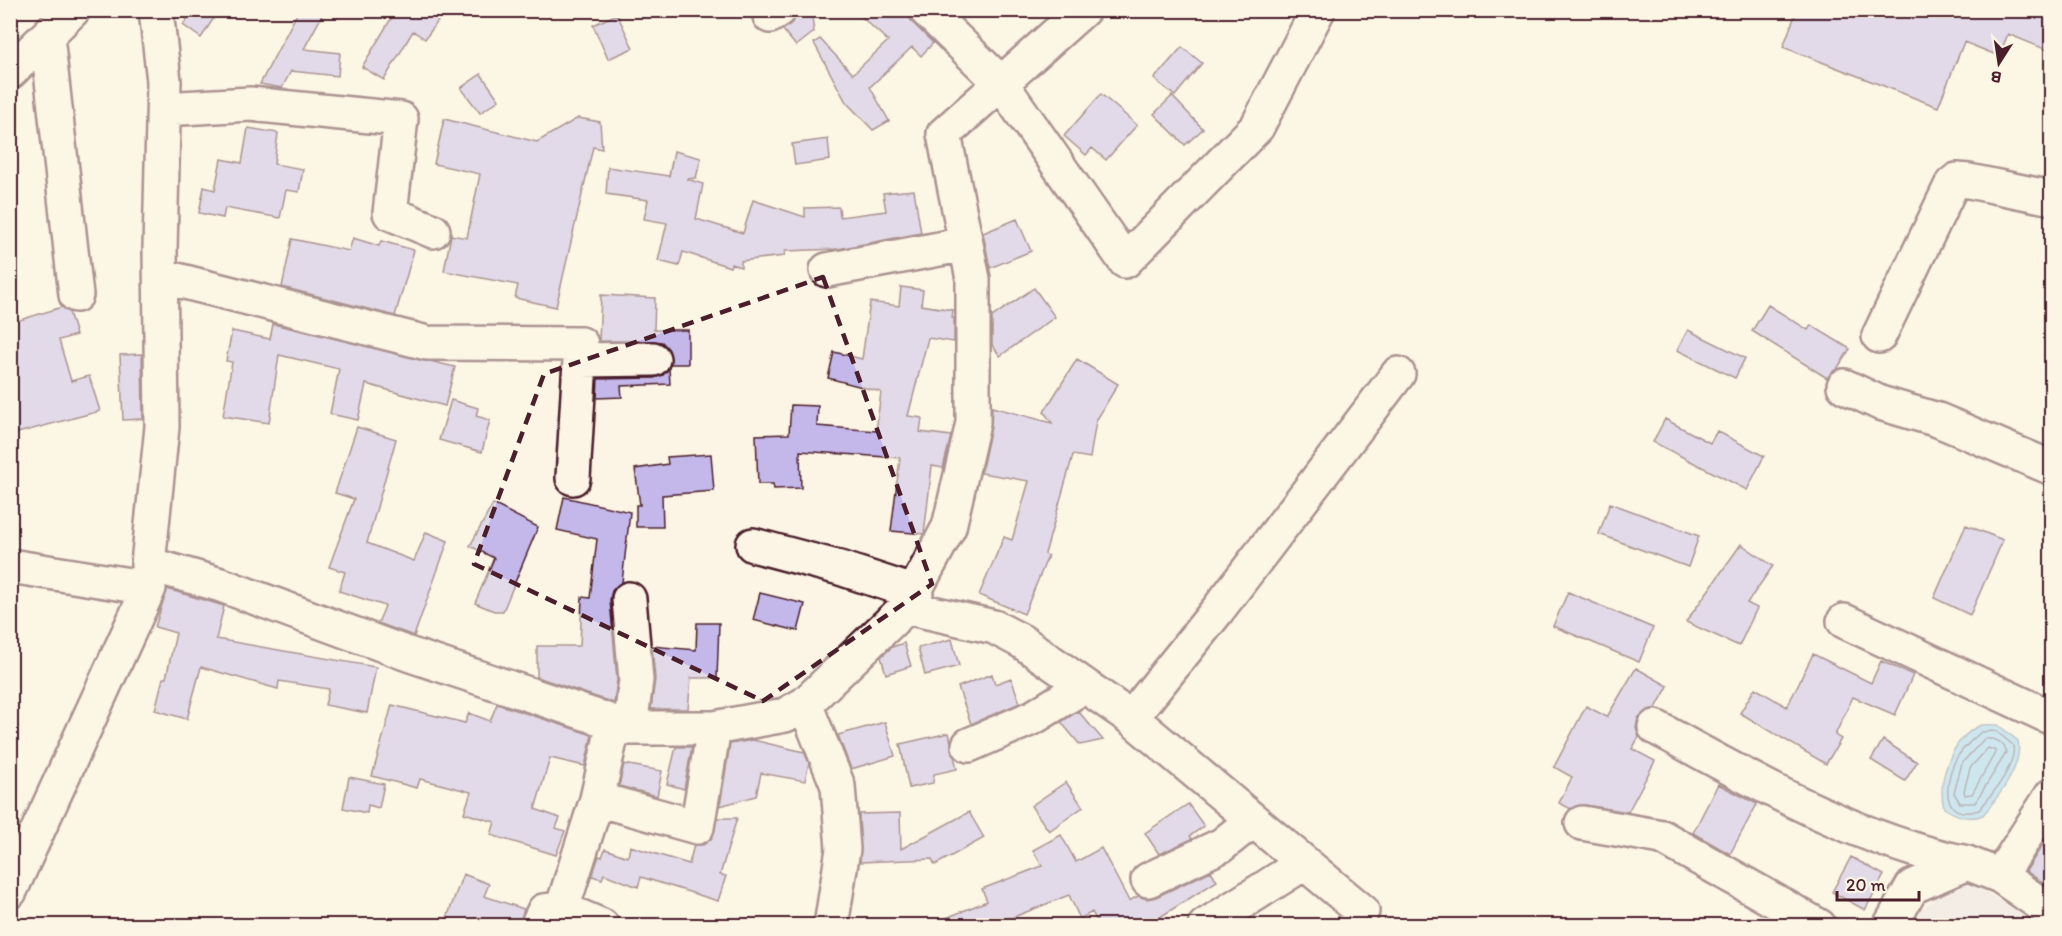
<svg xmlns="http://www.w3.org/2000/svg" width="2062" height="936" viewBox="0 0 2062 936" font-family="Itim,sans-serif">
<rect width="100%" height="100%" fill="#fcf5e5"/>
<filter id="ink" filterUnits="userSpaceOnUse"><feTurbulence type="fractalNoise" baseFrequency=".0167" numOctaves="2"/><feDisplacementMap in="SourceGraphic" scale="12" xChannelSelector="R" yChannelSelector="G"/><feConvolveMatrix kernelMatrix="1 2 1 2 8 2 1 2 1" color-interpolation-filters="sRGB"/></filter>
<g filter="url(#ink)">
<path fill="#ebe3e6" d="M1963,878L2041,925L1904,926L1910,917Z"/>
<path fill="#98d4f9" stroke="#798ca7" stroke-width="1.5" d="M1998,725L2018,741C2023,766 1999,796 1983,815C1969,821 1956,816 1944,808C1937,781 1951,739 1979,726C1983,724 1992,725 1998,725Z"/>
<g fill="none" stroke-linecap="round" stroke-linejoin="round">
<path stroke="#69677d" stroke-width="1.5" d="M1996,731L2013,745C2017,765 1992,795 1979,810C1941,822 1944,784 1955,761C1961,749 1972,740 1981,732Z
M1984,739C1994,738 2005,741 2006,753L1975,803H1960L1954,793L1962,763Z
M1988,748L1996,751L1972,794L1965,795L1964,791L1970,768Z"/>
</g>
<path fill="#c4b8ea" stroke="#4a1f2b" stroke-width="1.5" d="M193,10H219L201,38L183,25Z
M299,10H325L304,49L340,53L338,76L291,71L282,88L260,84Z
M383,10H425L438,21L425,39L413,31L384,80L362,67L392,17Z
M802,10H811L814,32L796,46L783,30Z
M854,10L908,11L913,23L933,43L921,56L912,47L870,87L889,121L873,130L846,102L814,43L820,39L853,74L888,41Z
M1797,10H2052V52L2008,34L1999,56L1964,42L1938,107L1783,47Z
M617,14L633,48L608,59L593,25Z
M1182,47L1202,63L1175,96L1154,79Z
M481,74L499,100L480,113L461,88Z
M1101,94L1137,125L1106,160L1092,148L1086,155L1064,136Z
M1172,96L1203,129L1185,145L1154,114Z
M578,118L600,122L602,149L593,147L556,307L515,298L518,285L444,271L451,235L467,238L480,174L434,164L444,119L537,142Z
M248,128L278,133L274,164L303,169L299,192L286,190L280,218L225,208L223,218L199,213L204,187L215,190L221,159L242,163Z
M828,139L830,160L795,165L792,144Z
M674,151L701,158L696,178L687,179L703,184L696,219L743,233L753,200L805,217V208L839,207L840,217L886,211L883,193L914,190L921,233L838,249L785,251L784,256L741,261V267L731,264L730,267L683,252L679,266L658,261L667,223L644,219L648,200L606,194L608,167L669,176Z
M1017,219L1031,251L990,268L983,233Z
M353,238L379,246L381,241L414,250L395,316L282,287L292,239L349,251Z
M901,287L923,290L921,305L953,310L952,318H954V342L928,338L908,416L922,418L920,432L951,436L943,468L932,466L924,534L891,531L900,458L800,451L801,488L774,489L773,484H758L756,435L789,434L791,405L818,406L817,426L876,431L881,392L828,378L834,352L862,359L870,302L899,306Z
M1034,288L1055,317L1000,356L992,345V317Z
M601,295L655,298L654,330H688V364H670L669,350L662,342L599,341Z
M1768,305L1808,330L1811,325L1850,349L1837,369L1827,378L1752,331Z
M62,307L69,312L76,335L59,340L71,381L89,376L100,411L10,435V323Z
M273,324L455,367L445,406L366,384L358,420L330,414L339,369L279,355L269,423L223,416L232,362L226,361L232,331L270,339Z
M1688,330L1745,358L1735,378L1677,350Z
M142,354L143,419L123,420L120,355Z
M1077,359L1118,384L1096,421L1090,458L1073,455L1045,554L1048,556L1024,614L979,595L1004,537L1012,540L1029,481L981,473L991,427L992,407L1052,423L1044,412Z
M669,368L670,384L621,386L622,397L597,398L598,379L654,378L663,375Z
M451,400L478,408L476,416L490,420L482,452L439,440Z
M1665,419L1710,443L1717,431L1764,456L1747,490L1653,442Z
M357,427L396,439L367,543L414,561L426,532L448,541L414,636L378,623L385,606L339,591L345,572L329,567L354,499L335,493Z
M711,454L714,491L662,495L663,527H636V505H640L635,469L668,464L667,457Z
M564,497L630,512L622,582L612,591L610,600L617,680L614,703L537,677V646H580L582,597L590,598L597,539L557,530Z
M1610,503L1699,536L1688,567L1599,534Z
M493,504L538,527L503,611H494L475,603L494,558L470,546Z
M1966,525L2003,540L1970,615L1934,598Z
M1741,544L1773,566L1747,603L1757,608L1739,646L1686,622Z
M167,589L224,606L216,639L376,667L367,713L325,705L329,689L279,681L278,689L201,667L187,719L155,710L163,678H166L176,633L155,627Z
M1568,592L1653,628L1639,662L1553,626Z
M760,593L805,604L798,631L753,620Z
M697,623H719L717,678H691L688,709H651L655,679L652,646L696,650Z
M952,639L959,666L925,675L918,648Z
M904,643L911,666L886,674L881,657L892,647Z
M1813,654L1871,683L1881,661L1913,675L1895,715L1853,697L1835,735L1841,739L1826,764L1740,713L1755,688L1787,707Z
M1636,668L1668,686L1656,708L1646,711L1638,718L1636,728L1639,737L1632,749L1655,761L1628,812L1585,805L1571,809L1559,803L1572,777L1554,767L1586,706L1607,717Z
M992,674L995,684L1011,678L1020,703L971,724L958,687Z
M497,704L592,735L585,766L550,758L535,809L560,818L556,828L565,831L556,855L491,835L495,822L464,813L471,792L420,779L417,788L372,776L392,705L465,723L469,713L490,721Z
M1078,711L1103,740L1080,745L1061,722Z
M885,722L895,756L851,769L838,735Z
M949,733L957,769L934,774L933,783L909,788L900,744Z
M753,740L804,752L809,763L805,781L761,773L756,796L720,806L730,744Z
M1883,740L1917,762L1905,781L1871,760Z
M676,747H692L684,789L667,784Z
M624,764L662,771L657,796L619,786Z
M349,777L384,784L379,808L368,805L367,813L343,808Z
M1066,782L1083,807L1049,831L1031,806Z
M1718,784L1757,804L1730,854L1693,833Z
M1188,804L1204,826L1190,836L1192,839L1159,854L1145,833Z
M969,812L984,838L935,865L932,859L860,862L859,814L900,813L901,849Z
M717,818H737L720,875L726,876L718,901L641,877L638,887L604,874L602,879L592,876L599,856L602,857L605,849L628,857L630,846L689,864L694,845H703L711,839Z
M2052,830V889L2026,871Z
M1061,835L1076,862L1101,848L1129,901L1138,896L1147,899L1156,897L1211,871L1217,881L1146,926H1089L1097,921L1092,912L1080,919L1069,895L991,926H927L987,901L982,889L1042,866L1033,850Z
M1851,857L1884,875L1865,910L1832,892Z
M463,874L489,884L484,896L524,909L519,926H504L477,917L473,926H444Z"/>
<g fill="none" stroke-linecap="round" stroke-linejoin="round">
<defs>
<path id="minor" d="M926,10L1001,83L1125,261L1257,127L1318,10
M770,16L779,10
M47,36L76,295
M10,72L73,10
M164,109L250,104L401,119L390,213L433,231
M827,270L966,244
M161,276L427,343L581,344L573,478
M1879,336L1952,184L1957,180L1969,181L2052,198
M582,360L653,359
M1844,386L1880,403L1938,420L2052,468
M753,545L840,568L916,593
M148,564L221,585L408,654L630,728H714L785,715L805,704L906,607L949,527L973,423V279L944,134L1083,10
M10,566L149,588
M629,599L636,680L630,728
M906,607L994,627L1021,641L1131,718L1362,911L1354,926
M1844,621L2052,718
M805,704L838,786L843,849L831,926
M1131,718L1217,611L1398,374
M1655,727C1751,780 1860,842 1967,863
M969,745L1034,717L1084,686
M597,799L697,827L714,728
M1582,823L1662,837L1819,926
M2000,876L2052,912
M1148,880L1222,845L1253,820
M10,891L149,588L148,564L162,427L160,249L164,81L156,10
M537,926L544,911L562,909
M602,926L562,909L597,799L614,723
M1205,926L1304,863
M1890,926L1912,887L1967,863L2000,876L2052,795"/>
</defs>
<use href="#minor" stroke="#4a1f2b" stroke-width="38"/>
<use href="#minor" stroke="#fcf5e5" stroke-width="33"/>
</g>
</g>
<path d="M0 0H2062V936H0ZM823,277L932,584L763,701L474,564L544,374Z" fill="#fcf5e5" fill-opacity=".55" fill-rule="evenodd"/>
<path fill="none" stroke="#4a1f2b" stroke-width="4.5" stroke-dasharray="12 8" stroke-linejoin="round" d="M823,277L932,584L763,701L474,564L544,374Z"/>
<rect width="2062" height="936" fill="none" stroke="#fcf5e5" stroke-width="36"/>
<rect x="18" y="18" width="2026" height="900" fill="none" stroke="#4a1f2b" stroke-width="2" filter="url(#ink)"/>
<g transform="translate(1999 63) rotate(192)" stroke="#fcf5e5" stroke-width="4.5" paint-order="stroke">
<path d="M0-4.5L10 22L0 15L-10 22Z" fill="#4a1f2b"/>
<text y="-9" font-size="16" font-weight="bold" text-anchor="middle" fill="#4a1f2b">B</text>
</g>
<path d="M1837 891v9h82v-9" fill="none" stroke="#4a1f2b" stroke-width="3"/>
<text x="1846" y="891" font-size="18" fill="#4a1f2b" stroke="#fcf5e5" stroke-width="4.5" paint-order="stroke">20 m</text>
</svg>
